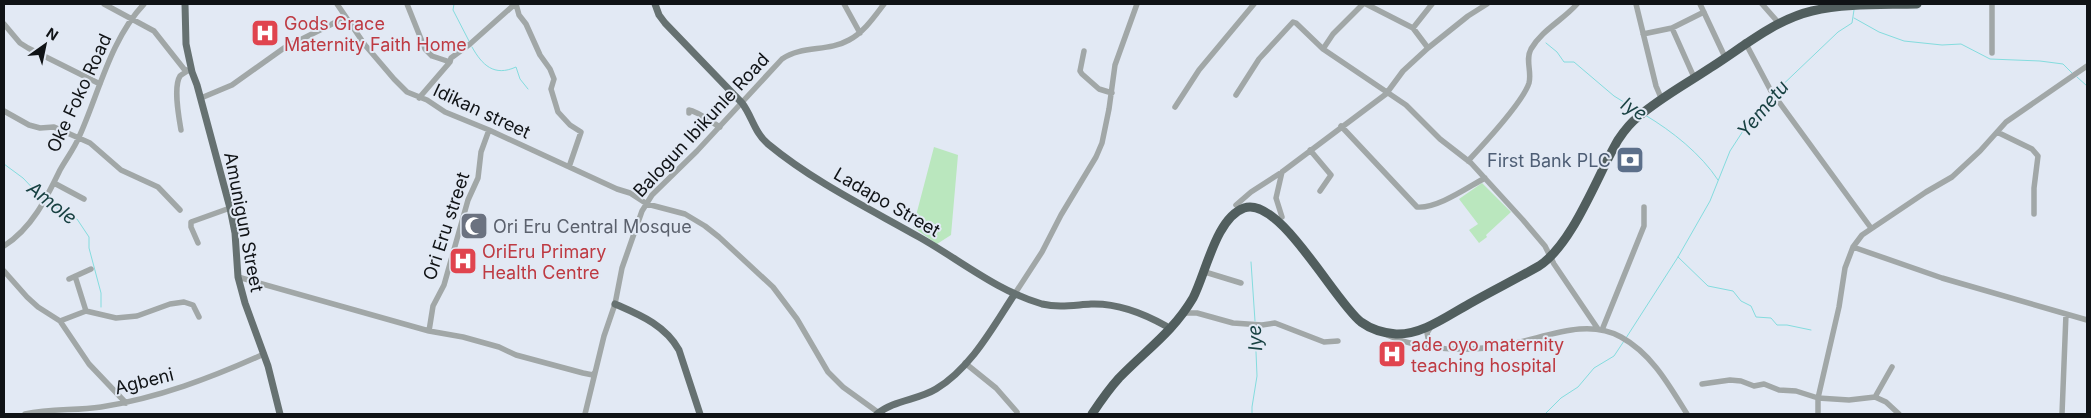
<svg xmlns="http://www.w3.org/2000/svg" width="2091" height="418" viewBox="0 0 2091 418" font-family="Inter,sans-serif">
<rect width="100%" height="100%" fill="#e2e9f4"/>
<path fill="#bae7be" d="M934,147L958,155L951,235L937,244L913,227Z
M1482,183L1511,212L1486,235L1487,237L1479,243L1469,230L1478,224L1459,199Z"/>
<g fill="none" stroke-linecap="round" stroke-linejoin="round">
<path stroke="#84dcde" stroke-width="1" d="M454,4L453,10L469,41
M1854,18L1879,32L1904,41L1942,45L1961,44L1990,59L2040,61L2063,64L2072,73
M1546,43L1557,52L1564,62H1574L1614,96L1640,112
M472,47C482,65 494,77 516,67L520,79L528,89
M2077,77L2087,86
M1774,93L1838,32L1852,23L1854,10
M1645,115C1672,131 1701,154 1718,180
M4,164L23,178L43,199
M46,202L77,219L89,237V248L101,293V307
M1678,257L1708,286L1733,291L1741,301L1751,306L1756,317L1771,318L1777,325H1787L1811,330
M1251,262L1255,321
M1626,338L1678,257L1710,201L1730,151L1743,131L1772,96
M1252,414V407L1257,376L1255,328
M1545,414L1561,398L1578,387L1594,368L1614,356L1624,341"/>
<path stroke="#a1a7a7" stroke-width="5.5" d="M104,4L154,31L184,69L192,72
M337,4L365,45L394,79L407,92L427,100L445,112L489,130L617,189L630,193L647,204L685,214L705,226L719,237L773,287L797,319L828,372L843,387L879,413
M407,4L425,49L432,56L450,62
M516,4L519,15L526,24L540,55L550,69L554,79L551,89L558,112L570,125L581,132L569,167
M844,4L860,33
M1636,4L1656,86L1662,100
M1700,4L1724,55
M1762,4L1777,21
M1992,4V53
M4,24L20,43L28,48L100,84
M1413,28L1432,4
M1672,28L1693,75
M1643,34L1672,28L1704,12
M1745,42L1771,91L1871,228
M1428,48L1468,16L1487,4
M1323,49L1333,34L1363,4
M1084,51L1080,71L1082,74L1099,89L1112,93
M1236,95L1259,59L1293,22L1296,23L1323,49L1406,105L1440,139L1471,163L1523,220L1545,246L1554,264L1598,329
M201,98L232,85L284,48L346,17
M419,98L450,62L451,58L470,44L515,4
M1175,107L1199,70L1254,4
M4,111L29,125L40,128L54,127L90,143L121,170L158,187L180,210
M689,113V110C697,111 711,122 720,127
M1341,126L1417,207C1437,209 1468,187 1485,178
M181,130C179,118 173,87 180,76C182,74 185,73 187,71
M1997,132L2032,149L2038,156L2034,188V214
M1310,150L1331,175L1320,191
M1468,161C1483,145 1523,102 1529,83C1532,71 1525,60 1531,49C1542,30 1563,20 1577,4
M54,183L84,199
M1236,205L1251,192L1282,172L1386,94L1403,71L1428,48L1413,28L1366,4
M1282,217L1276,198L1282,172
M198,243L191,227V222L230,208
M4,246C32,228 46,199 60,170C66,159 74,149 79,137C99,93 110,40 144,4
M1853,247L1942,278L2087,320
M4,271L27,297L38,307L60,321L89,364L126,403
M1205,272L1241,283
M75,276L86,311
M238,277L429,331L463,337L499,347L516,355L583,373L593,375L595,372
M69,279L91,269
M1014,295L1042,252L1061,215L1096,157L1102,143L1109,109L1115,65L1137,4
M1184,313H1197L1233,323L1262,325L1275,323L1324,342L1338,341
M60,321L86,311L116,318L137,316L170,304L184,302L193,305L199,317
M1602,330L1644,226V207
M429,331L433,306L444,285L468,200L478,178L481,152L489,130
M1387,335C1422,351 1468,352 1506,345C1543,339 1585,317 1621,337C1652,354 1669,385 1687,414
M1430,347L1427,333L1432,325
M965,363L996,388L1017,412
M1702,384L1730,380L1741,381L1754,386L1764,384L1779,390L1796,391L1818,398L1849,400L1875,397L1886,402L1899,414
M1875,397L1892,367
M25,414C51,408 75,411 101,407C158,398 211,378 264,354
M585,414L604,336L615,304L622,268L642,211L652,195L697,151L782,59C802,45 828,52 849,40C864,32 874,17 884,4
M1818,414V398L1839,307L1845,268L1853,247L1862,235L1926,192L1952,177L1980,151L2006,122L2087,66
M2062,414L2066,314"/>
<path stroke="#667171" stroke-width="7" d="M185,4L186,44L192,72L197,85L230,208L235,233L238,277L245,303L268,366L280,414
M655,4L659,15L665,23L742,103C752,116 754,132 768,144C814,182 868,208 919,237C960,260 997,291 1042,304C1059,308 1074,305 1091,304C1118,303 1143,313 1166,326
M615,304C640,315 665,325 679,350L700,414
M877,414C894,400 918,400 936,389C971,368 993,327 1014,295"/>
<path stroke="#515e5e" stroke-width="9" d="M1092,414C1100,402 1109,389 1119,378C1146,350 1173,332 1193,298C1206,273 1216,218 1244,208C1279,195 1335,302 1361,322C1372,330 1383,333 1396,334C1422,335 1447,316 1469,304C1492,291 1516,279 1539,266C1573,244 1597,176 1618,140C1624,131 1630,123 1638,117C1660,98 1686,84 1710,68C1742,48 1774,20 1812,11C1846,3 1883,5 1917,4"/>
</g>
<defs>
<symbol id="hospital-square" viewBox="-11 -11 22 22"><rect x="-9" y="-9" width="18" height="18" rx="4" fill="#e0444e" stroke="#e2e9f4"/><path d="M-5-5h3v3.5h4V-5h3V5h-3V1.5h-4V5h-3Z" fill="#fff"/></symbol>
<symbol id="bank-square" viewBox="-11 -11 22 22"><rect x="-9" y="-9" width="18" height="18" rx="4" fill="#5c6f8a" stroke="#e2e9f4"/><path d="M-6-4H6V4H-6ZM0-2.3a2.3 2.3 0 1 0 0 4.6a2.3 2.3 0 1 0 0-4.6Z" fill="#fff"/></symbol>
<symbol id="mosque-square" viewBox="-11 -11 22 22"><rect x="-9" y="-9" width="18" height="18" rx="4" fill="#6b7280" stroke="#e2e9f4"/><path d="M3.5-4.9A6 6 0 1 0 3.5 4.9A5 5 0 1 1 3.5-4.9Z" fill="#fff"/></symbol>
</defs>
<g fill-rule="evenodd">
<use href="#hospital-square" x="249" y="17" width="32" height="32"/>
<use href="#bank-square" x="1614" y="144" width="32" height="32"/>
<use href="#mosque-square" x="458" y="210" width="32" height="32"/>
<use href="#hospital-square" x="447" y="245" width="32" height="32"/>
<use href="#hospital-square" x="1376" y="338" width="32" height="32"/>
</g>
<g text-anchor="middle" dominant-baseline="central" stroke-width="4" stroke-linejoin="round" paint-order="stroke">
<g font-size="18" fill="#be3a42" stroke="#e2e9f4" text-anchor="start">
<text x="284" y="23">Gods Grace<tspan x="284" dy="21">Maternity Faith Home</tspan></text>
<text x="482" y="251">OriEru Primary<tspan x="482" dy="21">Health Centre</tspan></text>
<text x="1411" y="344">ade oyo maternity<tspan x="1411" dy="21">teaching hospital</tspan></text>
</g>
<g font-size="18" fill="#101316" stroke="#e2e9f4">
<text transform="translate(79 93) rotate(-65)">Oke Foko Road</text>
<text transform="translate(482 111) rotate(25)">Idikan street</text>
<text transform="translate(701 125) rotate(-47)">Balogun Ibikunle Road</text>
<text transform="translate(887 202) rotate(30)">Ladapo Street</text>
<text transform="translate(244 222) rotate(79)">Amunigun Street</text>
<text transform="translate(446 226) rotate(-72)">Ori Eru street</text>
<text transform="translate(144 381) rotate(-14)">Agbeni</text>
</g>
<g font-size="18" fill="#4e5e75" stroke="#e2e9f4" text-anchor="end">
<text x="1611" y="160">First Bank PLC</text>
</g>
<g font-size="18" fill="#5b616d" stroke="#e2e9f4" text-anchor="start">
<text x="493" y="226">Ori Eru Central Mosque</text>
</g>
<g font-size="19" font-style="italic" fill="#184142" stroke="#e2e9f4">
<text transform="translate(1634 109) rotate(32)">Iye</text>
<text transform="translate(1763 109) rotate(-50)">Yemetu</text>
<text transform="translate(52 203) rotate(38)">Amole</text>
<text transform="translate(1255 338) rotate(-93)">Iye</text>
</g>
</g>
<rect width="2091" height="418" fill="none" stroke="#101316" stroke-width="10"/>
<g transform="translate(45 45) rotate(33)" stroke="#e2e9f4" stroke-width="4" paint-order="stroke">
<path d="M0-4L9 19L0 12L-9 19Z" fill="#101316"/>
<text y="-8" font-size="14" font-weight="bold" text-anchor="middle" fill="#101316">N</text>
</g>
</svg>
